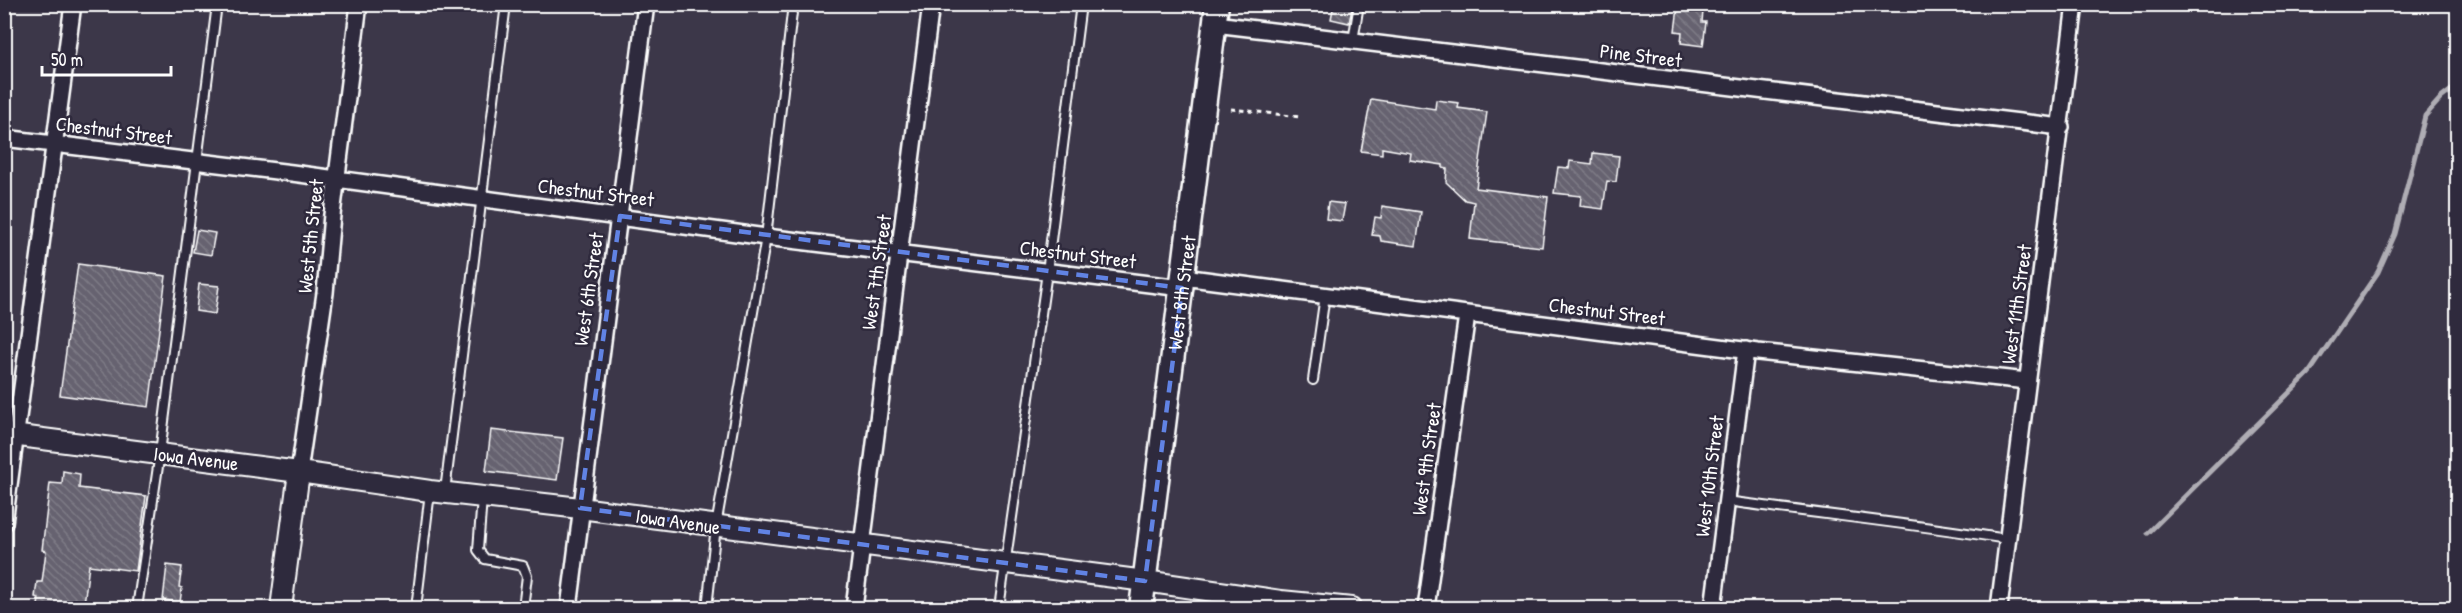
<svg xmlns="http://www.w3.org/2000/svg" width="2462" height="613" viewBox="0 0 2462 613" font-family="'Patrick Hand',sans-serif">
<defs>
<pattern id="building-back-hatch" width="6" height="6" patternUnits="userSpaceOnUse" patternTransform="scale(1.5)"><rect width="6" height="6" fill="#666270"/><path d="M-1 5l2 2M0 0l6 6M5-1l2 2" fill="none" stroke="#7d7a85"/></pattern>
</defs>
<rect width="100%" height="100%" fill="#3c3749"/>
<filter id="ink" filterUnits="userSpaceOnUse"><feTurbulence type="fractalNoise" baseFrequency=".0167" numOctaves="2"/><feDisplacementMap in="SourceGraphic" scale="12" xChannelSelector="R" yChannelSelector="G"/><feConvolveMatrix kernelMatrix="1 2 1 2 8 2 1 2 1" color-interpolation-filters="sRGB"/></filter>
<g filter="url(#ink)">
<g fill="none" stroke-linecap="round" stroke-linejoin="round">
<path stroke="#afadb4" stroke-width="5" d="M2148,533L2309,373L2378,272L2395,234L2425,116L2441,98L2458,85"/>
</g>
<path fill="url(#building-back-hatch)" stroke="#fff" stroke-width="1.5" d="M1334,4H1353L1349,23L1331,19Z
M1678,8L1703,11L1702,22H1706L1703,46L1681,43L1682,32L1675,31Z
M1371,99L1435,109L1436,100L1459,103L1458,108L1487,112L1476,188L1548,197L1542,247L1470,239L1474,202L1465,200L1446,182L1447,169L1443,168V165L1410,160L1411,153L1382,148V154L1361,151Z
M1593,153L1619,156L1616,182L1607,181L1603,209L1580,206L1581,196L1554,193L1558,167L1569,168L1570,161L1592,164Z
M1328,202L1345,204L1342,221L1326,219Z
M1382,206L1421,212L1416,246L1381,241L1380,236L1372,235L1375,217L1381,218Z
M197,230L215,233L211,255L193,252Z
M78,264L166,276L149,407L60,395Z
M199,284L219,286L215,314L196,311Z
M491,430L563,438L557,480L486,471Z
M63,471L80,474L79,488L146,496L136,571L89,565L84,604L70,603V609L38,606L39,598L35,597L37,582H42L46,551L42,550L50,483L62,484Z
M167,565L182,567L179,587L182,588L180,602L163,600Z"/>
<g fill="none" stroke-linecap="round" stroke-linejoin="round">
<defs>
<path id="service" d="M1353,41L1359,4
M1313,380L1325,295
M445,491L506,4
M482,498L478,550L485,559L523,566L527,576L523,608
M1727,501C1820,514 1914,524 2007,539
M137,608L160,453L217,4
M416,608L430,492
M707,608L716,526L766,237L793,4
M999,608L1047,272L1081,4"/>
<path id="minor" d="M1215,24L2061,127
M4,138L292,173L766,237L1182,288
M1183,277L1758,352L2027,381
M299,472L325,293L332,215L359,4
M4,523L73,4
M569,608L646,4
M854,608L931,4
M1426,608L1467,315
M1713,608L1746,350
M1999,608L2075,4"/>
<path id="tertiary" d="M4,434L299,472L430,491L580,508L1145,581L1281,601L1352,608
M281,608L299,472"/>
<g id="secondary">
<path id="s1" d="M1141,608L1217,4"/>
</g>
</defs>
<use href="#service" stroke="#fff" stroke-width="12"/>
<use href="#minor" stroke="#fff" stroke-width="20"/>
<use href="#tertiary" stroke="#fff" stroke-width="24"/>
<use href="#secondary" stroke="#fff" stroke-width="27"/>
<path stroke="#fff" stroke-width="3" stroke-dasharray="4.5 4.5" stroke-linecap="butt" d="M1231,109L1301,117"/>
<use href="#service" stroke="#2f2a3d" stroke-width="8"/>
<use href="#minor" stroke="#2f2a3d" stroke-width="15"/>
<use href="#tertiary" stroke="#2f2a3d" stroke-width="20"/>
<use href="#secondary" stroke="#2f2a3d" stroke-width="22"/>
</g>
</g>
<path fill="none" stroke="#6183e4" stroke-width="4.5" stroke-dasharray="12 8" stroke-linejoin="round" d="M620,216L1182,288L1145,581L580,508Z"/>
<g text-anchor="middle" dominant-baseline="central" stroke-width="5" stroke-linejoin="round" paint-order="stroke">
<g font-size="20" fill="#fff" stroke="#2f2a3d">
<text transform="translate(1641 55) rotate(7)">Pine Street</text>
<text transform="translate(114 130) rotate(7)">Chestnut Street</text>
<text transform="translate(596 192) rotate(7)">Chestnut Street</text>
<text transform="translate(310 236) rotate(-84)">West 5th Street</text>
<text transform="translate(1078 254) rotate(7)">Chestnut Street</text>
<text transform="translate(876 272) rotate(-82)">West 7th Street</text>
<text transform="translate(588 289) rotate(-82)">West 6th Street</text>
<text stroke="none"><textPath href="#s1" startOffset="318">West 8th Street</textPath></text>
<text transform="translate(2016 304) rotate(-82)">West 11th Street</text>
<text transform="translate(1607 311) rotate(7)">Chestnut Street</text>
<text transform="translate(196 458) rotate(7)">Iowa Avenue</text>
<text transform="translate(1426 459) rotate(-82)">West 9th Street</text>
<text transform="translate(1709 476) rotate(-83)">West 10th Street</text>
<text transform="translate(678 521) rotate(8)">Iowa Avenue</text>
</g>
</g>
<rect width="2462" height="613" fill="none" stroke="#2f2a3d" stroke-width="24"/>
<rect x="12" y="12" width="2438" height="589" fill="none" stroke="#fff" stroke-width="2" filter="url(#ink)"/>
<path d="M42 66v9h129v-9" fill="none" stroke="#ffffff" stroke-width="3"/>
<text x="51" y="66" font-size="18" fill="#ffffff" stroke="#2f2a3d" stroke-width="4.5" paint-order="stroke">50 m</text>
</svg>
